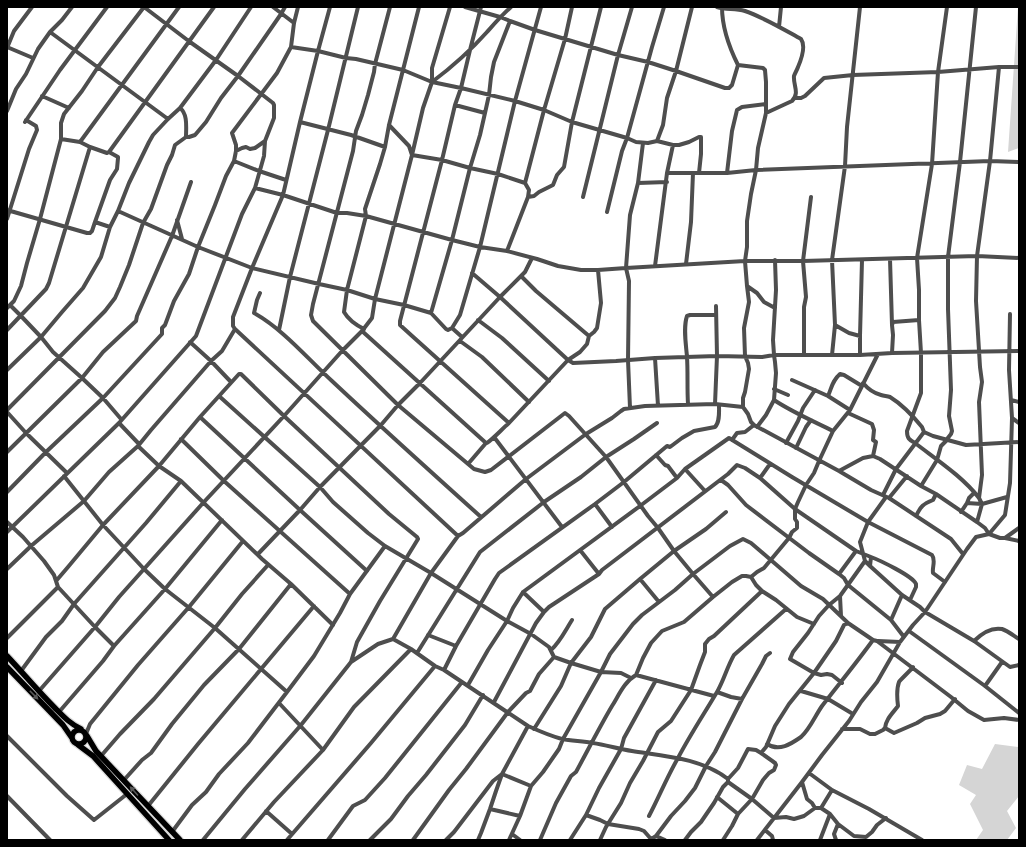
<svg xmlns="http://www.w3.org/2000/svg" width="1026" height="847" viewBox="0 0 1026 847" font-family="Raleway,sans-serif">
<rect width="100%" height="100%" fill="#fff"/>
<path fill="#d5d5d5" d="M1018,7H1019V148L1008,152Z
M995,744L1019,747V796L1007,811L1016,828L1007,840H976L983,830L970,804L976,795L959,785L967,765L982,769Z"/>
<g fill="none" stroke-linecap="round" stroke-linejoin="round">
<defs>
<path id="highway" d="M7,656C23,673 38,691 54,707C63,716 69,723 81,729
M7,667L63,725L72,738
M72 737a7 7 0 1 1 14 0a7 7 0 1 1-14 0Z
M87,736L96,751L180,840
M77,744L93,756L169,840"/>
</defs>
<use href="#highway" stroke="#dbdbdb" stroke-width="8"/>
<path stroke="#4e4e4e" stroke-width="4" d="M273,7L294,23
M390,7L375,64L374,72L368,95L362,115L356,131L353,151L313,304L311,315L313,321L398,405L474,469L485,472L491,470L565,413L569,416L606,457L648,516L658,528L674,551L693,574L713,597
M465,7L500,17L510,21L535,30L618,55L648,62L676,71L725,88H729L732,85L738,65C729,47 722,27 722,7
M481,7L470,50L461,88L455,105L442,160L400,321V325L411,335L509,423
M717,7C726,10 735,8 745,11C765,18 783,29 801,39C806,46 801,60 798,67C797,70 795,73 794,76C793,85 800,93 792,101L766,113
M947,7L938,72L932,164L917,258L919,290V320L921,353V393L907,431C907,438 909,440 915,443C937,460 963,477 979,498
M779,27L781,7
M50,32L168,119
M7,47L33,58
M291,47L318,51L346,58L356,59L403,70L432,82L461,88L515,101L544,110L572,122L627,138L636,142L648,143L657,141L673,145H679L689,142L699,137H701V154L699,173
M7,48L14,31L32,7
M738,65L763,68L765,70L766,82V113L758,148L756,170L751,194L747,221V247L745,261L747,286L749,302L744,328L745,356L748,363L749,369L745,392L743,398V407L748,414L751,422L754,425
M999,67H1019
M432,82C452,67 471,50 487,32C495,23 502,15 511,7
M42,96L69,108
M795,98H801L805,96L824,78L853,75L938,72L999,67L990,161L977,256L976,301L980,367L982,382L979,402L982,475L979,498L982,504L977,522L985,528L989,534L1000,538H1005L1019,541
M455,105L485,113
M7,111L16,89L26,74L38,49L50,32L62,20L72,7
M25,122L60,70L107,7
M300,122L351,135L385,147
M389,125L409,146L412,155L442,160L470,168L498,174L525,183
M186,137H189L195,135L206,122L221,98L238,76L281,14L285,7
M61,139L80,142L90,147L107,153L109,152L118,157V158L117,169L110,180L95,222
M657,141L663,125L667,98L676,71L692,7
M80,142L179,7
M236,151L242,148L246,147L250,149L255,148L265,141
M109,152L214,7
M234,161L259,171L286,180
M667,173H727L756,170L990,161L1019,162
M727,173L732,131L737,110L742,107L766,104
M638,183L667,182
M255,188L283,195L337,213H347L366,216L452,240L480,247L507,251L537,259L558,266L581,270H598L626,268L745,261H803L977,256L1019,258
M528,197L534,196L539,192L553,185L557,175L564,167L572,122L601,7
M583,197L618,55L632,7
M7,210L87,233H90L92,231L95,222L110,227
M118,211L198,247L252,268L319,284L347,290L375,299L404,305L431,313L446,329L448,330L452,328L460,315L480,247L515,101L541,7
M607,212L622,151L627,138L652,47L664,7
M7,219L29,149L37,130L36,126L26,120
M177,220L182,239
M507,251L528,197L529,190L525,183L544,110L565,39L572,7
M890,259L892,325
M686,264L691,222L693,173
M655,266L667,173L673,145
M472,273L500,297L568,360L573,363L616,361L655,358L717,356L762,357L774,355H860L892,353L1019,351
M521,276L536,291L589,336
M747,286L757,293L764,302L775,308
M260,293L257,300L254,313C284,330 307,358 332,381C381,427 431,472 481,517
M10,305L21,316L41,337L53,352L82,378L103,398L121,419
M716,306L717,356L715,404L743,407
M7,308L14,301L21,286L27,263L40,219L61,139V123L64,114L82,91L98,67L144,7
M431,313L452,240L470,168L480,135L485,113L489,95L491,77L494,62L510,21
M478,320L502,338L549,381
M835,325L849,333L860,336V355
M452,328L462,337
M235,329L458,536
M364,329C356,325 348,319 344,312L347,290L366,216L365,209L380,164L385,147L389,125L419,7
M7,330L46,289L49,283L90,147
M279,330L290,277L328,130L358,7
M362,331L486,443
M860,336L862,260
M460,341L482,357L529,402
M190,342L211,361L231,382
M892,353L893,335L892,325L893,322L919,320
M804,355V307L806,297L803,261L811,197
M832,355L835,325L832,260L845,166L847,127L860,7
M655,358L658,406
M7,370L41,337L62,312L83,288L101,257L110,227L118,211L129,183L149,142L153,135L168,119L180,108L216,60L251,7
M792,380L828,396L850,410
M863,383C868,389 873,393 881,395C884,396 887,396 890,397C903,405 913,416 922,427L924,432L933,436L966,445L1019,442
M774,389L788,395
M219,396L320,487L333,502L368,533L385,546L431,573L507,621L531,634L549,647L554,657L571,663L601,672L621,673L631,678
M828,396C832,387 832,381 840,374L844,375L862,386
M774,400C792,412 813,421 833,431
M1011,400L1019,402
M688,404C687,388 688,372 687,357C686,344 683,328 687,316L690,315H716
M630,408L628,360L629,281L626,268L630,215L638,183L643,143
M7,410L105,311L115,298L120,287L129,265L143,223L151,209L167,165L172,155L175,145L186,137C186,128 188,114 180,108
M7,412L26,433L67,473
M848,413L872,424L874,430L873,440L876,442L873,456
M200,417L300,510L367,571
M1012,418L1019,423
M119,423L139,444
M757,427L766,415L774,400L776,373L775,362L774,355L773,340L776,290L775,260
M494,437L562,527
M181,439L224,481L350,594
M732,440L737,433L745,432L754,425L839,471L871,490L889,498L951,539L963,554
M786,443L798,421L803,408L815,390
M138,446L159,466L181,481L262,559L291,584L333,625
M796,448L806,427L811,420
M7,452L82,378L103,352L136,321L137,316L172,236L191,182
M656,455L665,465L668,466L677,478
M468,464L486,443H487C495,437 502,429 509,423L568,360L580,352L587,344L589,336L594,332L597,328L601,303L598,270
M685,469L705,491
M839,471L863,458L873,456L880,459L921,486L936,494L977,522
M64,476L103,525L144,569L165,589L215,628L287,692
M760,478L770,464
M721,480L728,485L746,505L809,553L839,574L844,578L848,585L891,620L904,637
M921,486L937,460L941,446L948,439H947L951,434L952,431L949,416L951,390L948,309V257L960,162L976,7
M7,492L46,452L103,398L162,334V328L165,325L174,301L189,274L198,247L215,205L226,176L234,161L236,151V145L232,133L277,73L291,47L294,23L298,7
M883,495L896,469L924,432
M886,497L868,522L932,555C936,560 932,567 933,573L945,582
M889,498L907,476
M967,503L969,498L974,493
M595,504L612,527
M961,512L967,503L982,504L1007,497
M916,516C921,506 923,504 933,500L936,494
M7,522L23,537L44,561L54,575L58,587L95,627L114,646
M7,532L119,423L196,336L242,214L255,188L264,156L265,141L274,118V105L273,103L238,76L190,42L144,7
M1005,538L1019,528
M580,550L599,574
M258,554L300,510L320,487L381,425L398,405L420,383L500,297L525,272L532,258
M871,557C879,560 913,576 916,584C916,585 916,586 916,587L910,600
M7,569L31,546L84,501L109,472L138,446L151,430L211,361L222,351L235,329L233,326V317L252,268L283,195L300,122L318,51L330,7
M839,574L856,551
M751,577L756,585L762,591L776,600L797,617L814,624
M640,579L659,602
M56,581L68,567L103,525L159,466L200,417L239,374H241L284,416L389,514L417,537L418,539L380,601L357,642L351,662
M523,592L544,612
M840,596L841,616
M891,620L902,595
M909,631L985,686L1019,713
M428,635L456,646
M7,638L58,587
M393,639L431,573L458,536L463,533L526,479L586,434L612,418L621,411L624,409L645,406L715,404
M878,641L900,642
M974,641C981,634 991,627 1002,629C1008,631 1014,636 1019,639
M551,650C560,642 565,631 572,620
M417,653L480,552L544,502L581,477L606,457L634,439L657,423
M444,670L456,646L495,579L499,573L595,504L624,482L667,446L670,447L682,438L694,431L715,427C720,422 719,412 719,405
M21,671L46,637L62,621L74,604L146,523L181,481
M636,675L714,696
M842,683L832,675L827,674L821,675L814,673L790,659L793,652L808,633L819,616L829,605L840,596L865,561
M468,685L488,650L507,621L513,608L523,592L640,506L677,478L685,469L729,438L792,477L868,522L860,542L865,561L870,566
M985,686L1002,662
M39,691L95,627L119,597L203,503L284,416L342,351L362,331L372,318L375,299L412,155L423,108L432,82V68L450,7
M801,691L828,699L853,714
M717,692L731,697L742,699
M494,702L536,623L544,612L549,607L599,574L602,570L728,474L737,465L745,468L760,478L795,509L856,551L871,557L870,566L902,595L920,607L925,612L974,641L1010,667L1019,665
M279,703L323,750
M59,712L103,661L114,646L165,589L222,520
M885,728C886,719 892,714 898,706C897,698 896,690 899,682C900,680 910,671 913,667
M534,729L561,686L571,663L591,637L605,609L640,579L674,551L706,529L726,512
M842,729H860L870,734H875L883,730L885,728L894,733L917,723L925,718L940,714L945,711L955,699
M86,734L90,724L138,665L189,607L243,541
M7,736L67,796L94,820L127,794
M767,744C779,752 791,744 801,737C810,729 815,716 822,706C839,684 857,662 873,640
M101,756L120,734L154,699L215,628L242,594L268,565
M809,773L832,790L869,809L922,840
M502,774L531,786
M728,779L738,768L748,749L756,750L761,753L766,747L775,726L789,704L814,673L836,641L844,625L848,623
M124,780L142,760L151,753L172,724L204,685L239,649L291,584
M802,782L807,799L812,803L815,808
M7,796L50,840
M717,797L738,814
M148,806L198,744L314,606
M821,808L832,790
M490,809L520,816
M266,811L292,834
M586,815L600,820L608,824L639,829L644,831L651,839
M649,816C659,797 667,777 678,758C690,735 704,714 717,692C724,680 727,667 734,655L786,609
M838,824L854,836L866,837L872,832L877,825L886,818
M765,830L772,836L773,840
M172,832L192,805L206,792L219,774L248,743L287,692L314,656L340,613L350,594L385,546
M512,834L520,840
M656,836L665,840
M203,840L245,789L301,725L351,662L378,644L393,639L411,649L435,666L444,670L528,726C539,731 551,736 562,739C572,741 583,741 593,743C606,745 619,749 632,751C664,756 701,758 728,779V782L752,799L774,818L786,817L794,819L804,816L815,808H821L830,814L838,824L834,834L836,840
M242,840L274,802L323,750L354,707L411,649
M287,840L371,743L435,666
M328,840L353,806L365,800L385,778L462,682
M370,840L391,819L408,796L426,775L465,725L483,695
M413,840L449,790L466,769L508,712L526,693L530,691L539,674L554,657
M446,840L454,832L493,781L502,774
M478,840L481,833L490,809L496,791L502,774L528,726
M509,840L520,816L531,786L543,772L559,749L563,739L601,672L610,654L633,624L642,615L675,590L693,574L730,546L743,539L751,543L801,586L823,599L848,623L873,640L877,641L951,697L968,711L984,720L1004,718L1019,720
M540,840L556,803L571,776L576,772C588,750 599,728 612,706C619,695 624,682 636,675L643,658L651,643L662,631L684,622L713,597L732,582L742,576H746L751,577L757,572L764,568L789,538L792,532L797,528V522L795,519V509L798,502L806,485L814,473L819,461L833,431L850,410L878,354
M570,840L586,815L599,788L621,749L624,738L656,680
M600,840L606,827L621,803L630,783L643,761L658,732L671,721L691,690L700,665L705,652V644L709,639L714,636L762,591
M650,840L656,836L671,816L685,801L695,788L706,766L715,752L742,699L762,664L766,656L770,653
M685,840L691,832L701,822L714,803L723,787L728,782
M723,840L732,826L738,814L752,799L763,780L769,773L774,770L776,765L775,763L761,753
M757,840L802,782L822,755L849,721L861,702L877,682L900,642L913,625L925,612L967,549L976,537L989,534L1005,515L1010,483L1011,451L1012,418L1009,370L1010,314
M820,840L830,814"/>
<use href="#highway" stroke="#000" stroke-width="5.5"/>
</g>
<defs><path id="oneway-solid" d="M-6-.8H1V-3.2L6.5 0L1 3.2V.8H-6Z"/></defs>
<g fill="#595959">
<use href="#oneway-solid" transform="translate(34 695) rotate(46)"/>
<use href="#oneway-solid" transform="translate(134 791) rotate(-132)"/>
</g>
<rect width="1026" height="847" fill="none" stroke="#000000" stroke-width="16"/>
</svg>
